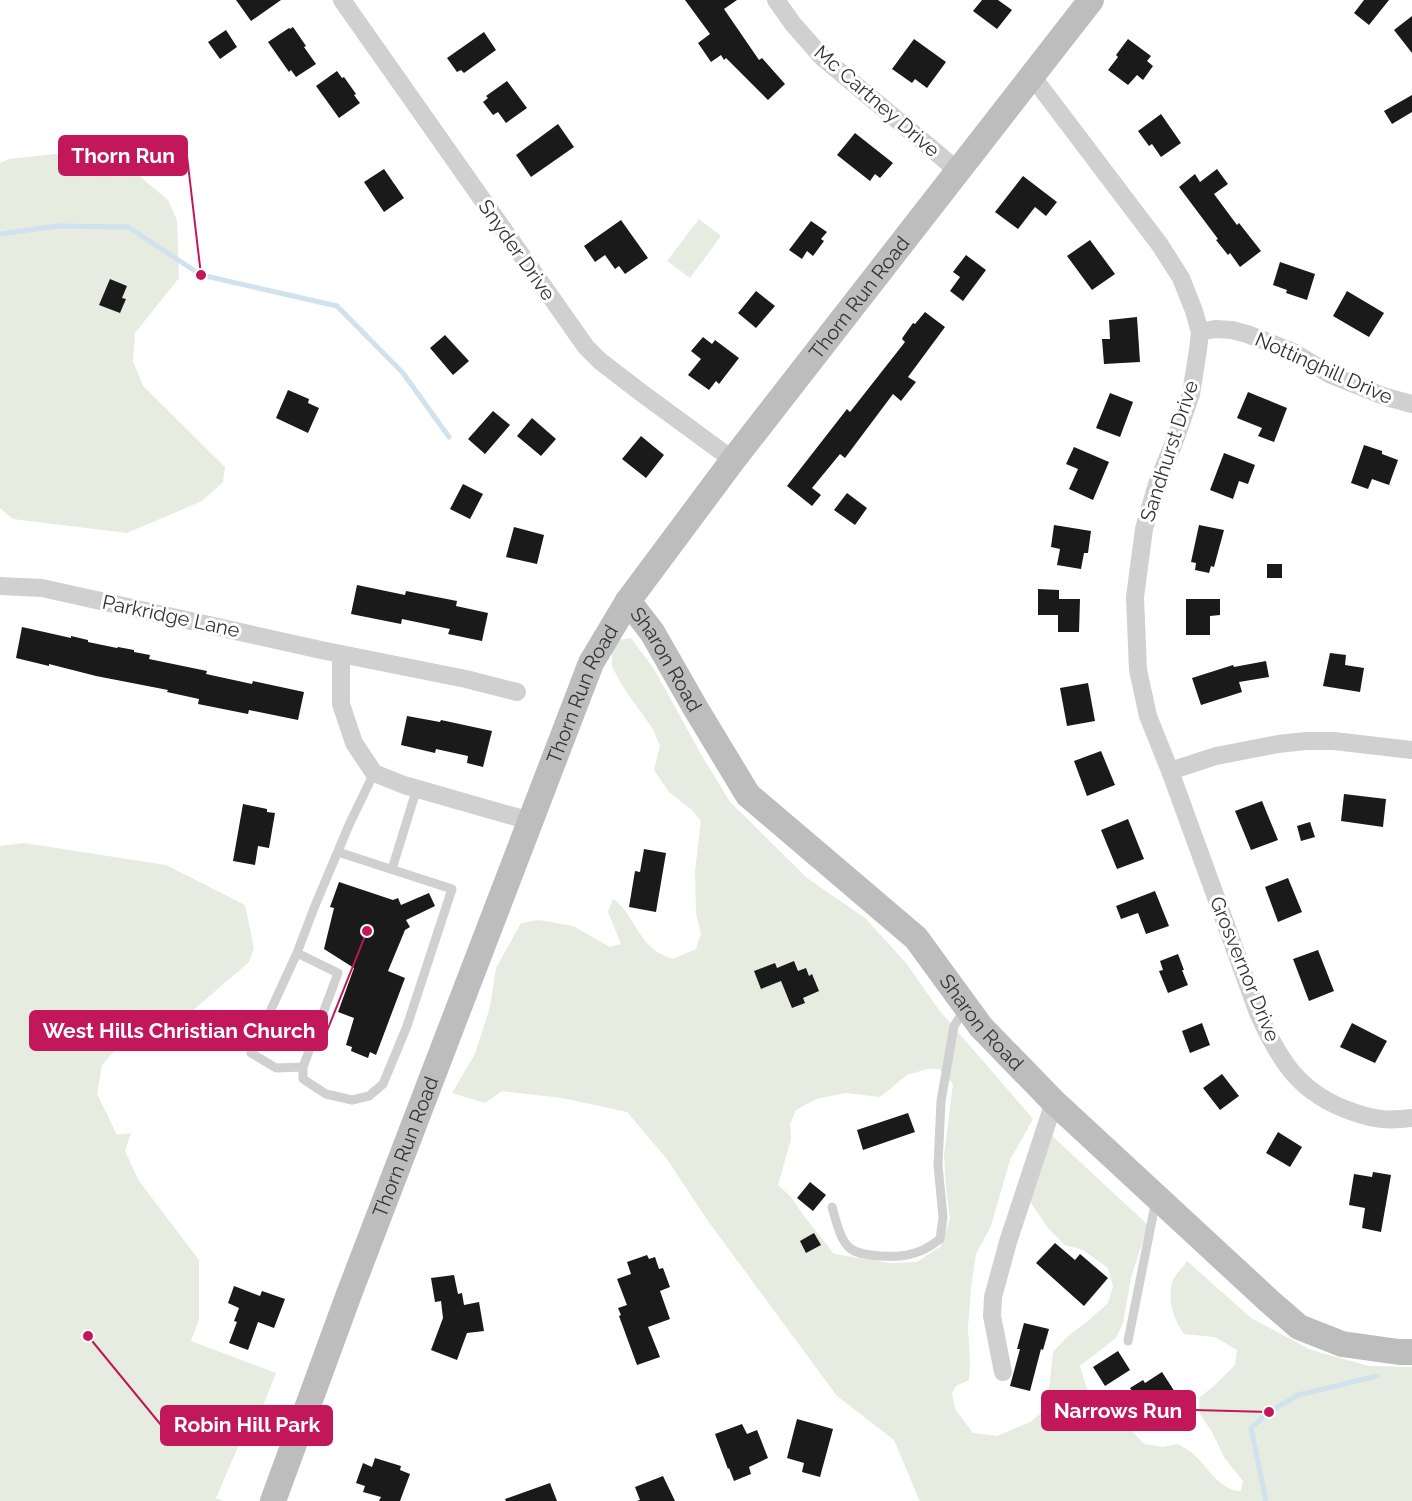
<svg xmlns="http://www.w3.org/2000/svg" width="1412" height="1501" viewBox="0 0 1412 1501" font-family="Raleway,sans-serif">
<rect width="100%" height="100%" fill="#fff"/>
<path fill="#e6ecdf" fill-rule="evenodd" d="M56,154L131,169L168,200L177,220L179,278L135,333L133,361L143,386L225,467L223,482L202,501L127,533L13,519L0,508V163L9,159Z
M699,219L721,236L690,278L667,261Z
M631,638L654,669L702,756L730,802L807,878L865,918L906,963L939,1010L1033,1119L1010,1160L991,1226L976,1254L971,1288L968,1328L970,1361L969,1380L956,1386L952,1393L955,1409L973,1433L997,1436L1030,1422L1044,1411L1050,1381L1053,1352L1067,1337L1089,1320L1108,1303L1113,1286L1108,1268L1083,1250L1065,1245L1048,1228L1031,1203V1190L1049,1133L1148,1225L1131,1278L1123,1323L1116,1338L1080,1366L1088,1392L1101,1405L1124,1422L1144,1444L1163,1447L1178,1444C1182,1447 1187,1449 1191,1452C1206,1464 1220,1492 1241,1491L1243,1481L1224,1457L1212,1432L1200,1414L1199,1398L1214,1386L1235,1365L1237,1350L1215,1337L1184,1334C1174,1321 1166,1297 1173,1280C1176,1274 1183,1267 1187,1261L1251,1318L1311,1350L1369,1366L1412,1367V1501H920L917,1495L894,1440L837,1396L708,1221L667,1159L627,1112L562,1098L502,1091L485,1103L452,1093L475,1054L490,1007L496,968L521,923L539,920L573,926L610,947L621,944L608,912L613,899C632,912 637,938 656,951C661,955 668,957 673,959L696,949L701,934L696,913L695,871L701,821L692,810L669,792L654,770L660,746L653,729L625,690L612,667V651L619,640ZM927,1069H939L953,1084L944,1155L946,1189L950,1218L941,1246L917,1262L890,1263L834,1254L804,1216L790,1196L778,1185L791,1139L790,1124L796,1110L816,1099L846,1093L880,1097L907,1075Z
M24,843L166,865L245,905L254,948L249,962L190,1013L122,1042L102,1065L97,1094L117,1135L131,1133L125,1151L139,1181L199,1260V1320L191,1341L276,1373L262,1409L255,1407L216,1498L223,1501H0V846Z"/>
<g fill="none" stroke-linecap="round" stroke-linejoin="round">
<path stroke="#cfe2ee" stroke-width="5" d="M0,234L57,226L128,227L201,275L337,306L403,373L449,437
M1266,1501L1251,1428L1269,1412L1298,1395L1377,1376"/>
</g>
<path fill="#1a1a1a" d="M236,0H281L251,21Z
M685,0H737L724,9L759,60L762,58L785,84L768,100L726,58L724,60L721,55L711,62L698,43L710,34Z
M982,0H998L1012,10L997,29L973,11Z
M1364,0H1389L1369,25L1354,13Z
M1412,16V53L1394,30Z
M293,27L306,46L304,47L316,64L296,77L291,70L289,72L268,42L289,28L290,29Z
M226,30L237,47L220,59L208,42Z
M484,32L496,50L464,73L461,70L457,72L447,58Z
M914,39L946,62L927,88L915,79L912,83L892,69Z
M1128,39L1151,56L1147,61L1153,66L1143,80L1137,75L1128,85L1108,70L1118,57L1116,55Z
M337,71L342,78L344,77L356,94L354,95L360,103L339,118L316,86Z
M507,81L527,108L506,123L498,112L493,115L483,102L488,98L486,96Z
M1412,95V112L1392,124L1384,111Z
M1161,114L1181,143L1161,157L1152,144L1149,146L1138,131Z
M558,124L574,147L531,177L516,155Z
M855,133L893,163L880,178L875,174L870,181L837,155Z
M384,169L404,198L384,212L364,182Z
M1217,169L1228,184L1214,194L1237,225L1239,223L1261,251L1240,267L1230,253L1228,255L1216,240L1218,239L1179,187L1195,174L1200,182Z
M1023,176L1057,202L1046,216L1035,207L1018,229L995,212Z
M621,220L648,258L625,274L619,266L615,269L605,255L595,262L584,246Z
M811,221L827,232L821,239L824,241L813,256L807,251L802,259L789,250Z
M1090,240L1115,274L1092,290L1067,256Z
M966,255L986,270L963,301L950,291L960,277L953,272Z
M1280,262L1315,274L1307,300L1286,293L1287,290L1273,285Z
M110,279L127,286L122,298L126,299L120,313L99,305Z
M756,291L775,306L756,328L738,313Z
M1347,291L1384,313L1369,337L1333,316Z
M925,312L945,327L908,377L916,382L901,401L893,394L845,458L840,454L812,488L821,495L812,506L787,486L847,409L850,412L905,342L902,339L903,337L913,323L915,324Z
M1137,317L1140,362L1104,364L1102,339H1110L1109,320Z
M445,335L469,361L453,375L430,348Z
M703,337L712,344L715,340L739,358L719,384L716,381L709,390L688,375L701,359L691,351Z
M288,390L309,399L308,403L319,408L308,433L276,418Z
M1248,392L1287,408L1274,442L1258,436L1262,428L1237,418Z
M1110,393L1133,402L1120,437L1096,428Z
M493,411L510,425L485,454L468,439Z
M532,418L556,439L541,456L517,436Z
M641,436L664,455L646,478L622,459Z
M1364,445L1382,451V454L1398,460L1389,485L1372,479L1368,489L1351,483Z
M1074,447L1109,462L1093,500L1069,489L1078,469L1066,464Z
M1224,453L1255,465L1248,484L1239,481L1233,499L1210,490Z
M463,484L483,494L470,519L450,509Z
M847,493L867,508L855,525L834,510Z
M1054,525L1091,531L1088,553H1084L1081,569L1057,565L1060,549L1051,547Z
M1199,525L1224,530L1214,567L1211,566L1209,573L1195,570L1196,563L1191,562Z
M514,527L544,535L537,564L506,557Z
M1267,564H1282V578H1267Z
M357,585L405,595L406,591L457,601L456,606L488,613L482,641L448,634L450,629L402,619L401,624L351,614Z
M1038,589L1059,590V599H1080L1079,632H1058V615H1038Z
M1186,599H1220V615L1210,616V635H1186Z
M22,627L71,638V636L88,640V642L117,648L118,647L134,650V652L150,655L149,659L207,671L206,674L252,684L253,681L304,692L298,720L249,710L248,714L198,704L199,699L167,692L168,690L96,676L49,664V666L16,658Z
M1330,653L1346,655L1345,665L1364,668L1360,692L1323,686Z
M1266,661L1269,677L1239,682L1242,692L1201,705L1192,678L1233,665L1234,667Z
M1088,683L1095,721L1067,726L1060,688Z
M407,716L440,722L441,720L492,731L483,767L467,763L468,756L436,749L435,753L401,745Z
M1101,751L1115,785L1087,796L1074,761Z
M1344,794L1386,799L1383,827L1341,821Z
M1262,801L1278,840L1251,850L1235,811Z
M243,804L267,809V812L275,813L269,848L258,846L255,865L233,861Z
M1128,819L1144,859L1117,869L1101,830Z
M1310,822L1315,837L1301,841L1297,826Z
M644,849L666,853L656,912L629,907L635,871L640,872Z
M1288,878L1302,912L1278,922L1265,887Z
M339,882L393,900L398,898L401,905L429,893L435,906L406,920L410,927L405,930L388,971L405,978L376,1055L370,1052L368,1058L351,1051L352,1047L346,1045L354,1018L338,1012L354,968L324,949L334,908L330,907Z
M1155,891L1169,926L1146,934L1138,913L1121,919L1116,906Z
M1318,950L1334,991L1309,1001L1293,959Z
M1178,954L1184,970H1182L1188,985L1168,993L1159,971L1163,970L1160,961Z
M794,961L798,971L806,968L809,976L812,974L819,991L803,998L805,1003L792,1008L781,981L761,989L754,971L775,963L777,968Z
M1202,1023L1210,1045L1190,1053L1182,1031Z
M1352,1023L1387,1041L1375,1063L1340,1047Z
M1222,1074L1239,1096L1220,1110L1203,1088Z
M908,1113L915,1132L863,1150L857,1130Z
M1278,1132L1302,1147L1290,1167L1266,1153Z
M1373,1172L1391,1175L1381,1232L1362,1228L1365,1208L1349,1205L1354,1174L1372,1177Z
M810,1182L826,1195L813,1211L797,1198Z
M814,1233L821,1245L806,1253L800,1241Z
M1055,1243L1075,1260L1080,1254L1108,1278L1084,1306L1036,1263Z
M647,1255L649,1259L655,1257L659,1269L663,1268L670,1287L660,1291L670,1319L648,1327L660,1357L637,1365L619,1316L621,1315L618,1308L627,1305L617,1279L631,1274L627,1262Z
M454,1275L458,1294L462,1293L464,1305L479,1302L484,1331L467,1333L457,1360L431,1350L443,1318L441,1301L435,1302L431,1278Z
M234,1286L260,1296L262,1291L285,1299L274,1328L258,1322L248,1350L229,1343L237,1322L234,1321L239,1308L228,1303Z
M1024,1323L1049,1329L1043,1350L1041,1349L1030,1391L1010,1386L1020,1349H1017Z
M1118,1351L1130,1370L1105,1386L1093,1367Z
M1162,1372L1184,1406L1150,1428L1140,1413L1144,1410L1130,1388L1143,1380L1145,1383Z
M797,1419L833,1429L820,1477L802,1472L804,1463L787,1458Z
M742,1424L747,1434L757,1430L768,1458L749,1467L751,1474L734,1481L729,1468L728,1469L715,1434Z
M375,1458L401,1466L400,1470L410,1474L400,1501H379L381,1497L363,1492L365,1486L356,1483L363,1463L372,1467Z
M663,1476L675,1501H637L640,1500L635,1487Z
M550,1483L557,1501H506L505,1499Z"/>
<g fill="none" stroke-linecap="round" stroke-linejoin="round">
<path stroke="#d0d0d0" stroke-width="9" d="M392,869L417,788
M297,953L338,973L303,1067L276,1068L251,1053L297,953L314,908L349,825L374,773
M303,1067V1079L326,1094L352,1100L369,1096L383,1084L407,1026L452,889L338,852
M832,1207C836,1220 840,1241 851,1249C862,1257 898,1258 911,1254C922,1252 931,1246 940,1239L943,1217L938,1165L941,1101L954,1026L965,1009
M1128,1341L1156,1200"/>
<path stroke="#d0d0d0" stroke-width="18" d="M342,0L586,347L600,361L643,394L733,460
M776,0L793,24L822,57L957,170
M1032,76L1160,245L1181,278L1194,311L1200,332L1198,350L1191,394L1175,440L1157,484L1144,529L1135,597L1138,670L1148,716L1170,771L1258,1013C1280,1062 1300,1094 1353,1112C1376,1120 1389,1121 1412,1118
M1200,332L1215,329L1232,330L1247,334L1293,352L1331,375L1386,397L1412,404
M0,586L42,588L321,650L466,679L517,692
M341,654V704L354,743L374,773L404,785L530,821
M1170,771L1216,756L1278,744L1306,741H1334L1412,750
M1003,1372L992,1316L993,1297L1008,1242L1054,1102"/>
<g stroke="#bdbdbd" stroke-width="26">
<path id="s1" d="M628,601L652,632L696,709L748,795L916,938L981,1027L1054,1102L1269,1301L1299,1327L1342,1344L1399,1352H1412"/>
<path id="s2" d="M273,1501L349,1294L591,663L628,601L733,460L1091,0"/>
</g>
</g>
<g text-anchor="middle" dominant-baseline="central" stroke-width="6" stroke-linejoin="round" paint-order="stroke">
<g font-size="20" fill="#333" stroke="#fff">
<text transform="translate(877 101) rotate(41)">Mc Cartney Drive</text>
<text transform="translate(517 250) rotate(55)">Snyder Drive</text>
<text stroke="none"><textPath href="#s2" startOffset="1350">Thorn Run Road</textPath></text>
<text transform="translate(1324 368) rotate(24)">Nottinghill Drive</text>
<text transform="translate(1169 451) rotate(-72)">Sandhurst Drive</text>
<text transform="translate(171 616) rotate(12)">Parkridge Lane</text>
<text stroke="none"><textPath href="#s1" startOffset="70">Sharon Road</textPath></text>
<text stroke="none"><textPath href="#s2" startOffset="864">Thorn Run Road</textPath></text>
<text transform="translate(1245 969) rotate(68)">Grosvernor Drive</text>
<text stroke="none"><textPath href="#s1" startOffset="556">Sharon Road</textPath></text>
<text stroke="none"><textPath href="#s2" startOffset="378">Thorn Run Road</textPath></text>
</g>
</g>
<path fill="none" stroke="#c2185b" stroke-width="2" d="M201 275L187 156M367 931L327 1031M1269 1412L1195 1410M88 1336L161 1425"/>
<g fill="#c2185b" stroke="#fff" stroke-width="2">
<circle cx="201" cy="275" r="6"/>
<circle cx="367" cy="931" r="6"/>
<circle cx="1269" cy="1412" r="6"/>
<circle cx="88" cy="1336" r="6"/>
</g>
<g fill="#c2185b" stroke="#c2185b" stroke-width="2">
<rect x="59" y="136" width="128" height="39" rx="6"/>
<rect x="30" y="1011" width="297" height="39" rx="6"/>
<rect x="1042" y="1391" width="153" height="39" rx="6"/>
<rect x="161" y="1406" width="171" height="39" rx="6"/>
</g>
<g font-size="21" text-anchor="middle" font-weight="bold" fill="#fff">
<text x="123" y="163">Thorn Run</text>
<text x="179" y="1038">West Hills Christian Church</text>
<text x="1118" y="1418">Narrows Run</text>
<text x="247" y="1432">Robin Hill Park</text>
</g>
</svg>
